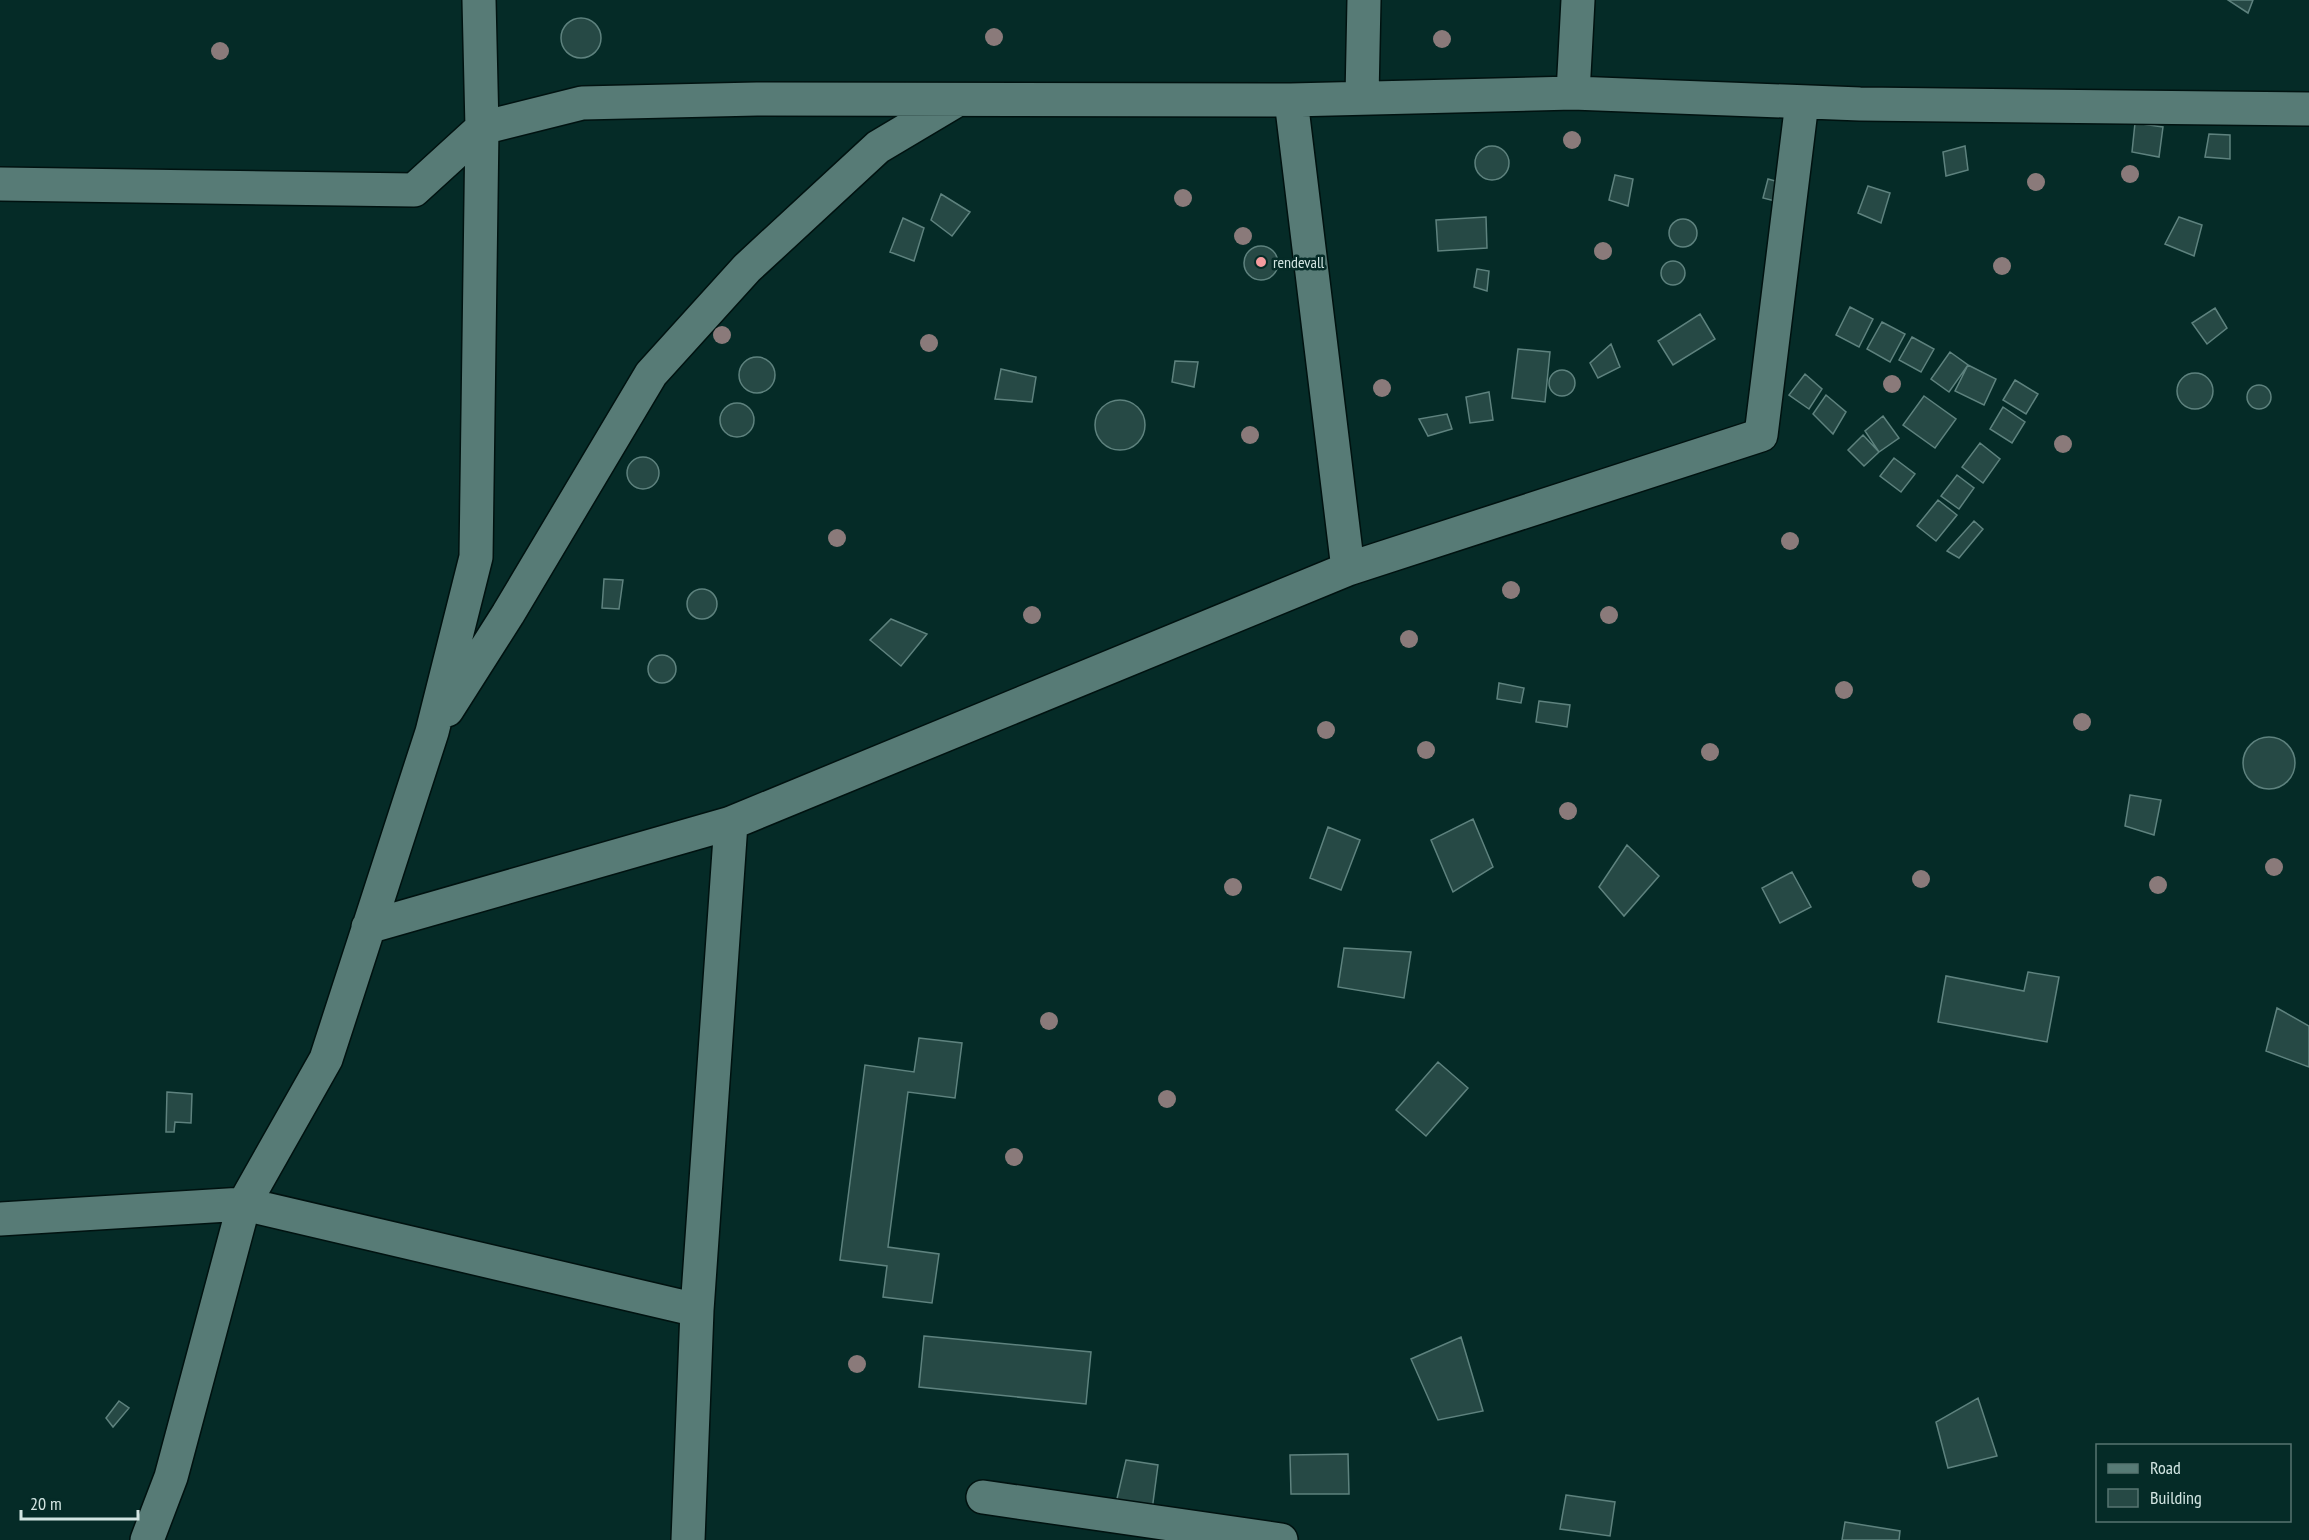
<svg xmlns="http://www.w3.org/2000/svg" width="2309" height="1540" viewBox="0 0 2309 1540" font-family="'PT Sans Narrow',sans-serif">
<rect width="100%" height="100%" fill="#052b27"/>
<path fill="#264945" stroke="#5e827e" stroke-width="1.5" d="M2228,0H2253L2248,13Z
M561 38a20 20 0 1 1 40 0a20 20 0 1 1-40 0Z
M2135,123L2163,127L2159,157L2132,152Z
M2209,134L2230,135V159L2205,157Z
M1965,146L1968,170L1946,176L1943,152Z
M1475 163a17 17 0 1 1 34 0a17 17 0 1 1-34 0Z
M1615,175L1633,179L1628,206L1609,200Z
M1768,179L1787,184L1783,203L1763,198Z
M1868,186L1890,193L1881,223L1858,213Z
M941,194L970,212L952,236L931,220Z
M1486,217L1487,248L1438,251L1436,220Z
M2179,217L2202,225L2194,256L2165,244Z
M903,218L924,228L914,261L890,252Z
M1669 233a14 14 0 1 1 28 0a14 14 0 1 1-28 0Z
M1244 263a17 17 0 1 1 34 0a17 17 0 1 1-34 0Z
M1661 273a12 12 0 1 1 24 0a12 12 0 1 1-24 0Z
M1477,269L1489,271L1487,291L1474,287Z
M1850,307L1873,319L1859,347L1836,335Z
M2215,308L2227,328L2207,344L2192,323Z
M1700,314L1715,339L1673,365L1658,341Z
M1882,322L1905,334L1890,362L1867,349Z
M1912,337L1934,349L1921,372L1899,360Z
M1611,344L1620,367L1598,378L1590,363Z
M1518,349L1550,352L1545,402L1512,398Z
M1950,352L1968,365L1949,392L1931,379Z
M739 375a18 18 0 1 1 36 0a18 18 0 1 1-36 0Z
M1175,361L1198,362L1194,387L1172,382Z
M1968,365L1996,379L1984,405L1955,391Z
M1001,369L1036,377L1032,402L995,399Z
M1549 383a13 13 0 1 1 26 0a13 13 0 1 1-26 0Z
M2177 391a18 18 0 1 1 36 0a18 18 0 1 1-36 0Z
M1805,374L1822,389L1809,409L1789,395Z
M2015,380L2038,394L2026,414L2003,400Z
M2247 397a12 12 0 1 1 24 0a12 12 0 1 1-24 0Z
M1489,392L1493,420L1470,423L1466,397Z
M1826,395L1846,412L1833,434L1813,414Z
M1924,396L1956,419L1935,448L1903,425Z
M1095 425a25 25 0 1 1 50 0a25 25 0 1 1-50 0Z
M720 420a17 17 0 1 1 34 0a17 17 0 1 1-34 0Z
M2003,407L2025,422L2012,443L1990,429Z
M1447,414L1452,429L1428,436L1419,419Z
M1883,416L1899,438L1879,452L1865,431Z
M1863,435L1879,452L1864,466L1848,450Z
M1980,443L2000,459L1983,483L1962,467Z
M627 473a16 16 0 1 1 32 0a16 16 0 1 1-32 0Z
M1894,458L1915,474L1901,492L1880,476Z
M1957,475L1974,488L1959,509L1941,496Z
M1938,500L1957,515L1936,541L1917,526Z
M1974,521L1983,529L1959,558L1947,551Z
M604,579L623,580L619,609L602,608Z
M687 604a15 15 0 1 1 30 0a15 15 0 1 1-30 0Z
M891,619L927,634L901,666L870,640Z
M648 669a14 14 0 1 1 28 0a14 14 0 1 1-28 0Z
M1499,683L1524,688L1521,703L1497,699Z
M1539,701L1570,705L1567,727L1536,722Z
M2243 763a26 26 0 1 1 52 0a26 26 0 1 1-52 0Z
M2130,795L2161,800L2154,835L2125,826Z
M1473,819L1493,867L1453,892L1431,840Z
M1328,827L1360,840L1341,890L1310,878Z
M1627,845L1659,876L1624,916L1599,887Z
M1792,872L1811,907L1780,923L1762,888Z
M1344,948L1411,952L1404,998L1338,987Z
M2028,972L2059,977L2047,1042L1938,1022L1946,976L2024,991Z
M2277,1008L2309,1026V1067L2266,1051Z
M919,1038L962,1043L955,1098L908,1092L888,1247L939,1254L932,1303L883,1297L887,1266L840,1260L865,1065L914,1072Z
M1438,1062L1468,1088L1426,1136L1396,1110Z
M167,1092L192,1094L191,1123L175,1122L174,1132H166Z
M924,1336L1091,1352L1086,1404L919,1387Z
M1461,1337L1483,1411L1438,1420L1411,1359Z
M1978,1398L1997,1456L1948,1468L1936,1422Z
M119,1401L129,1408L113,1427L106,1418Z
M1348,1454L1349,1494H1291L1290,1455Z
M1126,1460L1158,1465L1152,1510L1116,1503Z
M1566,1495L1615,1502L1610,1536L1560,1529Z
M1845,1522L1900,1531L1899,1540H1842Z"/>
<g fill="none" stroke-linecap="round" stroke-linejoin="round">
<defs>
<path id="minor" d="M1573,93L1578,0
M1362,97L1364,0
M1291,100L1348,569
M0,184L414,190L482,128L582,103L757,99L1291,100L1573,93L1860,104L2309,109
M447,710L508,614L651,374L747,268L878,147L957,100
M368,927L731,823L1348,569L1761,435L1802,102
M0,1219L244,1204L697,1310
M983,1497L1281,1540
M147,1540L171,1477L244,1204L326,1059L432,732L476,557L482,128L479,0
M688,1540L697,1310L731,823"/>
</defs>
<use href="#minor" stroke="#001210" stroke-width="36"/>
<use href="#minor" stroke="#577b76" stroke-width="33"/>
</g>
<g fill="#8a7a7a">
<circle cx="994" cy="37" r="9"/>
<circle cx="1442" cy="39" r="9"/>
<circle cx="220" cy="51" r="9"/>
<circle cx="1572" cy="140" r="9"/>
<circle cx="2130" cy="174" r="9"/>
<circle cx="2036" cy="182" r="9"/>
<circle cx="1183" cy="198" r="9"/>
<circle cx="1243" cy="236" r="9"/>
<circle cx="1603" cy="251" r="9"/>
<circle cx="2002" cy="266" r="9"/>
<circle cx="722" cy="335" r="9"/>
<circle cx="929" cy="343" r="9"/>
<circle cx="1892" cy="384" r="9"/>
<circle cx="1382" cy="388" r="9"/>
<circle cx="1250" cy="435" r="9"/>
<circle cx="2063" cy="444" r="9"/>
<circle cx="837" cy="538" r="9"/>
<circle cx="1790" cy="541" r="9"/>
<circle cx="1511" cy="590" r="9"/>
<circle cx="1032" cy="615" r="9"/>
<circle cx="1609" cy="615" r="9"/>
<circle cx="1409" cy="639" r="9"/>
<circle cx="1844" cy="690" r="9"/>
<circle cx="2082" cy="722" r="9"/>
<circle cx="1326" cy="730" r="9"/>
<circle cx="1426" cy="750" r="9"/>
<circle cx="1710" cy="752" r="9"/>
<circle cx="1568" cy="811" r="9"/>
<circle cx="2274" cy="867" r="9"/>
<circle cx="1921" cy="879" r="9"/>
<circle cx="2158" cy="885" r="9"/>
<circle cx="1233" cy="887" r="9"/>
<circle cx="1049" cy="1021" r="9"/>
<circle cx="1167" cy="1099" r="9"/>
<circle cx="1014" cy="1157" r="9"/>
<circle cx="857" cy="1364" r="9"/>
</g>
<circle fill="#f59b9e" stroke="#052b27" stroke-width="2" cx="1261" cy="262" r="6"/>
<g text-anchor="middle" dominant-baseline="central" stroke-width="5" stroke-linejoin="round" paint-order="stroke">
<g font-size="16" fill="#d2e5e2" stroke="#052b27" text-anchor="start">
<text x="1273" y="262">rendevall</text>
</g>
</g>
<rect x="2096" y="1444" width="195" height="78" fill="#052b27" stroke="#577572" stroke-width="1.5"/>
<rect x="2108" y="1464" width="30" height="9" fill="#577b76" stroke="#577572" stroke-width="1.5"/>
<text x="2150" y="1474" font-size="18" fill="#d2e5e2">Road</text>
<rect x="2108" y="1489" width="30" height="18" fill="#264945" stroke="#577572" stroke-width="1.5"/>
<text x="2150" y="1504" font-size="18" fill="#d2e5e2">Building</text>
<path d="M21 1510v9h117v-9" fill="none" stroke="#d2e5e2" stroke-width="3"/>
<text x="30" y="1510" font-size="18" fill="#d2e5e2" stroke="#052b27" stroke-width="4.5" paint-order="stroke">20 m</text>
</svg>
